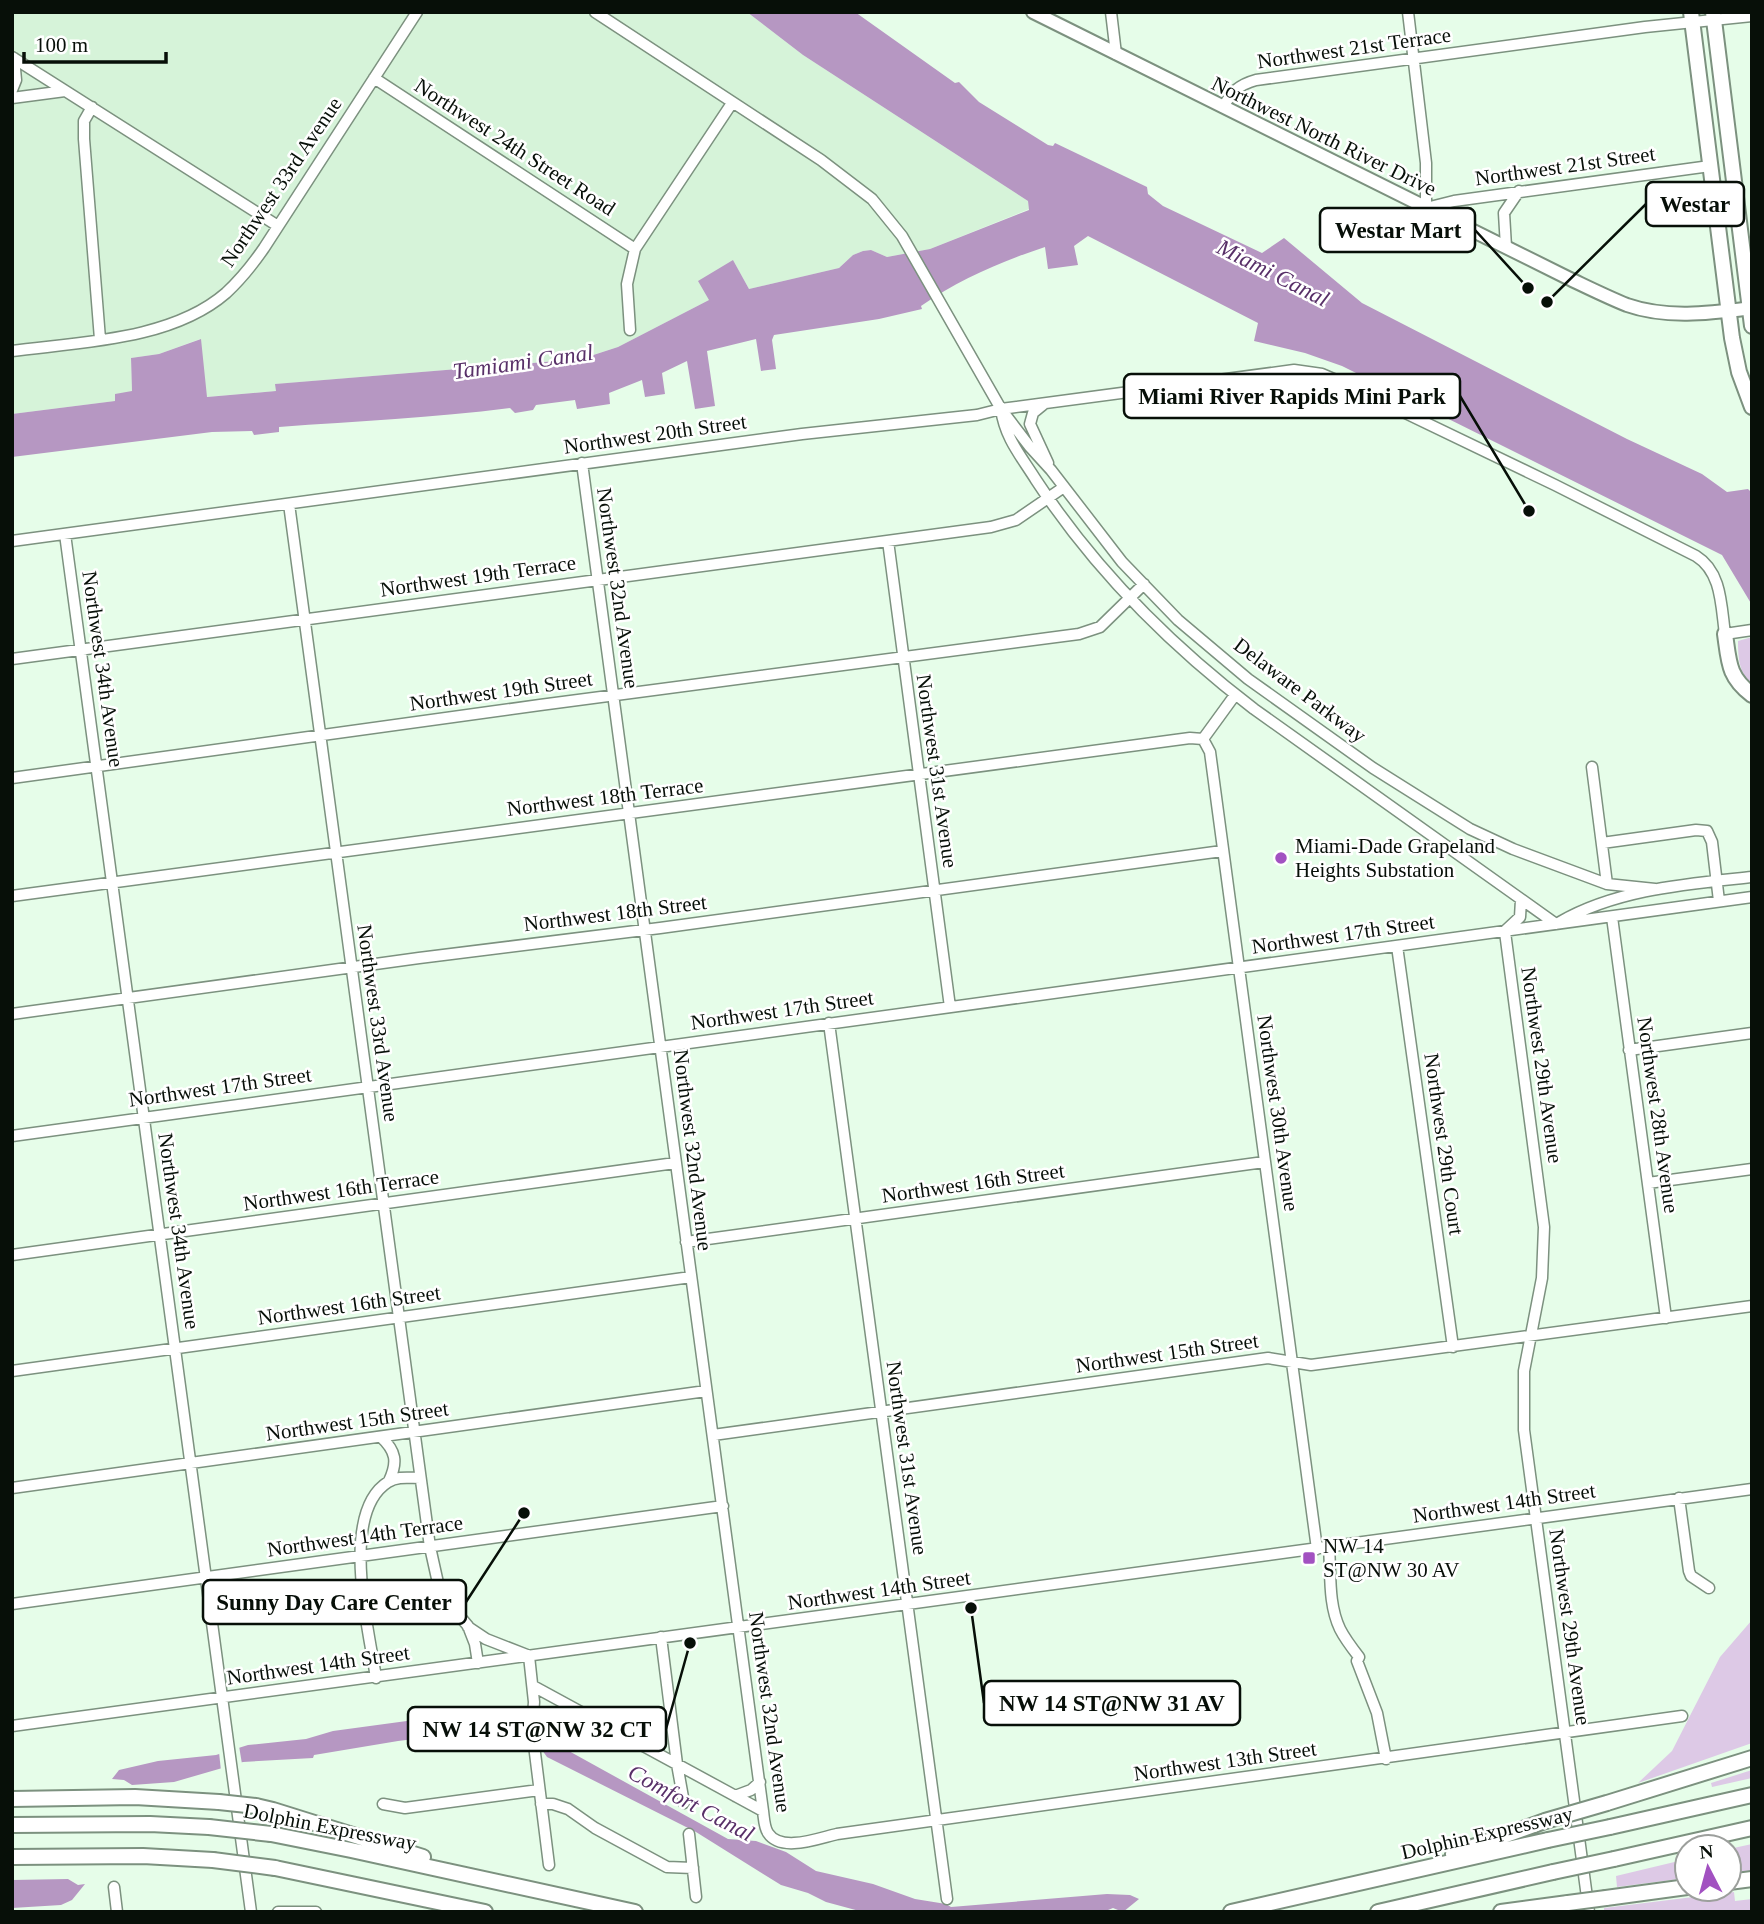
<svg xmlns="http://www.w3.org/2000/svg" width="1764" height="1924" viewBox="0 0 1764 1924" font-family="'Times New Roman',serif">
<rect width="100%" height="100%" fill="#e6fde9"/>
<path fill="#d6f3d9" d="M12,12H747L803,55L1028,201L1029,209L930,249L887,257L871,250L863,251L853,255L839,268L749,289L733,260L709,300L618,347L580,359L276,384V391L206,397L200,339L159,354L131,358L132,391L115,401L12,414Z"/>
<path fill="#ddc9e6" d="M1752,637V684C1739,674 1738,657 1738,641Z
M1752,1620V1732L1750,1733L1752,1743L1638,1783L1672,1751L1720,1657Z
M1752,1770V1778L1712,1787L1711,1783Z
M1752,1844V1871L1729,1873V1849Z
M1687,1859V1878L1617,1887L1616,1876Z
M1734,1892L1735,1901L1752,1899V1912H1604V1908Z"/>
<path fill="#b697c2" d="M747,12H855L955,83L959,82L979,102L1048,145L1053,146L1055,143L1147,187L1148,194L1163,206L1262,253L1284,238L1362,303L1627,439L1702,474L1727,492L1748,489L1752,493V605L1722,555L1342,366L1305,353L1254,341L1258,323L1088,236L1074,246L1078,265L1048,269L1045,247C1000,262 960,279 921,306L922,309L879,319L774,335L772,340L776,369L761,371L756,339L707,351L715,406L695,409L687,361L662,373L665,394L645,397L642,380L609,393L610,404L577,409L575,400L536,405L533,410L515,413L510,408C433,418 358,421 279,427V432L254,435L252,431L212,432L12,457V414L115,401V394L132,391L131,358L159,354L201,339L207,397L276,391L275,384L581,359L618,347L709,300L698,281L733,260L749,289L839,268L853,255L863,251L871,250L887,257L930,249L1029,210L1028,201L803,55Z
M451,1715H481L522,1723L567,1750L728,1839L756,1841L786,1852L816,1871L873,1884L915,1899L946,1904L951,1907L1107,1894L1130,1895L1139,1899L1123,1912L1113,1908L1103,1912H863L826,1902L808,1893L781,1885L696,1832L547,1757L542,1750L528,1741L502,1743L463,1733L398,1741L314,1755L313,1758L243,1762L174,1782L132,1785L124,1780L112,1779L119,1770L158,1761L216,1755L248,1745L306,1739L333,1731Z
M68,1879L78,1885L85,1884L72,1900L61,1905L12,1908V1880Z"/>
<path fill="#e6fde9" d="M239,1746L242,1764L221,1771L219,1752Z"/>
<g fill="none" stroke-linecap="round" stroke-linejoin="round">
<defs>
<path id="minor" d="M595,12L821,160L872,199L902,236L1001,409L1030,447L1051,470L1122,562L1178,620L1248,679L1373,768L1470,829L1513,849L1607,884L1655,889
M1111,12L1116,54
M1408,12L1426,163V208L1454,201L1710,166
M12,57L278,226
M374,78L635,249
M12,90L16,80L14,58
M12,98L65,91
M92,107L84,121V139L100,339
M1223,107C1232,92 1238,85 1256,80L1645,27L1752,16
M1506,247L1504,213L1519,191
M630,330L627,284L635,249L732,103
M12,351C81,342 172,340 226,293C241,279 253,264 264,248L417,12
M1044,404L1033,413L1030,424L1048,463
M1001,409C1005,438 1021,456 1036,480C1095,570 1169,644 1254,709L1556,924
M582,463L763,1811C764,1818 764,1827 768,1833C781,1853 819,1838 837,1834L1682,1716
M289,504L430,1547L438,1583L450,1605L468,1626L475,1644L478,1663
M65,534L251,1912
M12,541L802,434L977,415L1001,409L1294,370L1322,374L1343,383L1555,485L1696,556C1722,572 1721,606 1725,634L1752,630
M888,541L950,1007
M12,659L991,527L1016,520L1064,487
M1203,739L1210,752L1317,1549
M1203,739L1235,695
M1592,767L1607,884
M12,778L540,705L1079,634L1100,627L1144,584
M1602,843L1696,830L1707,831L1712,842L1719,901
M12,896L1190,738L1203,739
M1612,917L1666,1318
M1560,922C1617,889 1688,884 1752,877
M1505,931L1520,917L1521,900
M1505,932L1544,1227L1542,1278L1524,1371V1430L1589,1912
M1397,946L1453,1347
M12,1014L419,958L660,928L1222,851
M829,1023L947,1899
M1629,1050L1752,1033
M12,1136L1752,897
M1648,1183L1752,1169
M686,1242L1264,1162
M12,1255L675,1163
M12,1371L691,1277
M713,1435L1268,1358L1311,1365L1752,1306
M381,1437C396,1451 398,1462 389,1481
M12,1488L706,1391
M1679,1498L1689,1571L1691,1576L1709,1588
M1329,1547C1331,1574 1328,1604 1340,1629C1345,1639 1352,1648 1359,1657L1357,1661L1377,1713L1386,1759
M12,1604L723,1506
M468,1627L486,1639L527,1655
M661,1637L677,1764L684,1803
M529,1656L534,1702L532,1729L549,1865
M376,1678C369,1630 339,1513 388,1482C397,1476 409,1478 420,1478
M533,1686L763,1811
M12,1726L1752,1489
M735,1796L751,1790L760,1782
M383,1804L405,1808L539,1790
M541,1804H553L568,1809L595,1828L667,1867L693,1868
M689,1834L696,1897
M114,1887L117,1912
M278,1912H316"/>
<path id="major" d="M1033,12L1568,278C1587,287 1607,297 1627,305C1667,319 1711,313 1752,308"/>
<path id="highway" d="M1691,12L1732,338L1739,372L1752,407
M1713,12L1752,326
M1725,634C1729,662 1728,677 1752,695
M12,1799L135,1797L219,1802
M1607,1803L1752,1758
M256,1806L273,1810L423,1857
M12,1825L150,1824L209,1827
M1610,1827L1752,1795
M271,1834L351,1850L635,1912
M1453,1854L1545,1821
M12,1857L143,1856L213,1860
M1614,1859L1752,1828
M275,1868L485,1912
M1729,1882L1752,1879
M1606,1898L1687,1887
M1231,1912L1548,1840
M1378,1912L1553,1872
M1501,1912L1568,1903"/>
</defs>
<use href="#minor" stroke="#7c917f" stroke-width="13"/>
<use href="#major" stroke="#7c917f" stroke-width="16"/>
<use href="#highway" stroke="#7c917f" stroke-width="18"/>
<use href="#minor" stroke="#fff" stroke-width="10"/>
<use href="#major" stroke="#fff" stroke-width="12"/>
<use href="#highway" stroke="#fff" stroke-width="14"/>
<defs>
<path id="highway-bridge" d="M219,1802L256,1806
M1545,1821L1607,1803
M209,1827L271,1834
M1548,1840L1610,1827
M213,1860L275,1868
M1553,1872L1614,1859
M1568,1903L1606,1898"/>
</defs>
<use href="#highway-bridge" stroke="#7c917f" stroke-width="18" stroke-linecap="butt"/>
<use href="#highway-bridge" stroke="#fff" stroke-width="14"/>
</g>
<g fill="#a251c1" stroke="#fff" stroke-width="2.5">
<circle cx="1281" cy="858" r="7"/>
<rect x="1302" y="1551" width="14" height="14" rx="3.5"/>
</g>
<g text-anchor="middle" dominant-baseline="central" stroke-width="5" stroke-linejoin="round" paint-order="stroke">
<g font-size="21" fill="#070f08" stroke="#fff">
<text transform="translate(1354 48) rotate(-8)">Northwest 21st Terrace</text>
<text transform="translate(1324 136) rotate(26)">Northwest North River Drive</text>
<text transform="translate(515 147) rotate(33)">Northwest 24th Street Road</text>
<text transform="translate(1565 166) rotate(-8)">Northwest 21st Street</text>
<text transform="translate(281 182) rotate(-56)">Northwest 33rd Avenue</text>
<text transform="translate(655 434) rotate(-8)">Northwest 20th Street</text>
<text transform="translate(478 576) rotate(-8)">Northwest 19th Terrace</text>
<text transform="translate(618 588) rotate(82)">Northwest 32nd Avenue</text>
<text transform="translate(103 669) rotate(82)">Northwest 34th Avenue</text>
<text transform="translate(1300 690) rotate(37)">Delaware Parkway</text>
<text transform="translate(501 691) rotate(-8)">Northwest 19th Street</text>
<text transform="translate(937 771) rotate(82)">Northwest 31st Avenue</text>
<text transform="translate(605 797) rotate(-7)">Northwest 18th Terrace</text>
<text transform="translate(615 913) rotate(-7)">Northwest 18th Street</text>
<text transform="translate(1343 934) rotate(-8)">Northwest 17th Street</text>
<text transform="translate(782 1010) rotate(-8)">Northwest 17th Street</text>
<text transform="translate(378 1023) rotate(82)">Northwest 33rd Avenue</text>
<text transform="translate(1542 1065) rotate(82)">Northwest 29th Avenue</text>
<text transform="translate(220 1087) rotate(-8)">Northwest 17th Street</text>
<text transform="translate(1278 1113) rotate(82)">Northwest 30th Avenue</text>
<text transform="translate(1658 1115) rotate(82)">Northwest 28th Avenue</text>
<text transform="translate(1444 1144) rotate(82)">Northwest 29th Court</text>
<text transform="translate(693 1150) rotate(83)">Northwest 32nd Avenue</text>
<text transform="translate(973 1183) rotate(-8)">Northwest 16th Street</text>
<text transform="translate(341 1190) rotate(-8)">Northwest 16th Terrace</text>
<text transform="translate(179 1231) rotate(82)">Northwest 34th Avenue</text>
<text transform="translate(349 1305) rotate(-8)">Northwest 16th Street</text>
<text transform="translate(1167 1353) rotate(-8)">Northwest 15th Street</text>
<text transform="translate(357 1421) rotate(-8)">Northwest 15th Street</text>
<text transform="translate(907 1458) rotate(82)">Northwest 31st Avenue</text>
<text transform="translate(1504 1503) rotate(-8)">Northwest 14th Street</text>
<text transform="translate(365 1536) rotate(-8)">Northwest 14th Terrace</text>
<text transform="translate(879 1590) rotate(-8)">Northwest 14th Street</text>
<text transform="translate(1570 1627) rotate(82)">Northwest 29th Avenue</text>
<text transform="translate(318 1665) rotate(-8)">Northwest 14th Street</text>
<text transform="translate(770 1712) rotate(82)">Northwest 32nd Avenue</text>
<text transform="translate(1225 1761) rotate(-8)">Northwest 13th Street</text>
<text transform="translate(330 1827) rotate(11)">Dolphin Expressway</text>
<text transform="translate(1487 1833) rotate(-13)">Dolphin Expressway</text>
</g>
<g font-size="21" fill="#070f08" stroke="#fff" text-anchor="start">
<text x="1295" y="846">Miami-Dade Grapeland<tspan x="1295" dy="24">Heights Substation</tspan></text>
<text x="1323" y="1546">NW 14<tspan x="1323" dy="24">ST@NW 30 AV</tspan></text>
</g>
<g font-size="23" font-style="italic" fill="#583068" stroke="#fff">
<text transform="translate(1273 273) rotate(27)">Miami Canal</text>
<text transform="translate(523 362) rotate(-8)">Tamiami Canal</text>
<text transform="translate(691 1803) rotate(28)">Comfort Canal</text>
</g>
</g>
<path fill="none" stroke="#070f08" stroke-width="2.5" d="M1547 302L1646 204M1528 288L1475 230M1529 511L1460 396M524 1513L466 1602M971 1608L984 1703M690 1643L666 1729"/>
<g fill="#070f08" stroke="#fff" stroke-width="2.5">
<circle cx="1547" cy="302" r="7"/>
<circle cx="1528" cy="288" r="7"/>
<circle cx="1529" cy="511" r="7"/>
<circle cx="524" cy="1513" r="7"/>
<circle cx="971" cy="1608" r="7"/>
<circle cx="690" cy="1643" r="7"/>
</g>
<g fill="#fff" stroke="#070f08" stroke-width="2.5">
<rect x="1646" y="182" width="98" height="44" rx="7"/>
<rect x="1320" y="208" width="155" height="44" rx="7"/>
<rect x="1124" y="374" width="336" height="44" rx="7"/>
<rect x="203" y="1580" width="263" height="44" rx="7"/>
<rect x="984" y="1681" width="256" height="44" rx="7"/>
<rect x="408" y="1707" width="258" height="44" rx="7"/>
</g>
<g font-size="23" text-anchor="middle" font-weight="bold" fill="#070f08">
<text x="1695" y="212">Westar</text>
<text x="1398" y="238">Westar Mart</text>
<text x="1292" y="404">Miami River Rapids Mini Park</text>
<text x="334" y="1610">Sunny Day Care Center</text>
<text x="1112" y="1711">NW 14 ST@NW 31 AV</text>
<text x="537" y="1737">NW 14 ST@NW 32 CT</text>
</g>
<rect width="1764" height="1924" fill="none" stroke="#070f08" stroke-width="28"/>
<g transform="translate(1708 1868) rotate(354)"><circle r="33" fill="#ffffff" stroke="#9c9f9c" stroke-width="2"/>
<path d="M0-5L12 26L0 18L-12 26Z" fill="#a251c1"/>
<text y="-10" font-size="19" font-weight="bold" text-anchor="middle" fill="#070f08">N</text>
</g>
<path d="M24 52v10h142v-10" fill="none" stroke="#070f08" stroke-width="3.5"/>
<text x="35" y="52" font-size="21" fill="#070f08" stroke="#ffffff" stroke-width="5" paint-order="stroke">100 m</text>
</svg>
